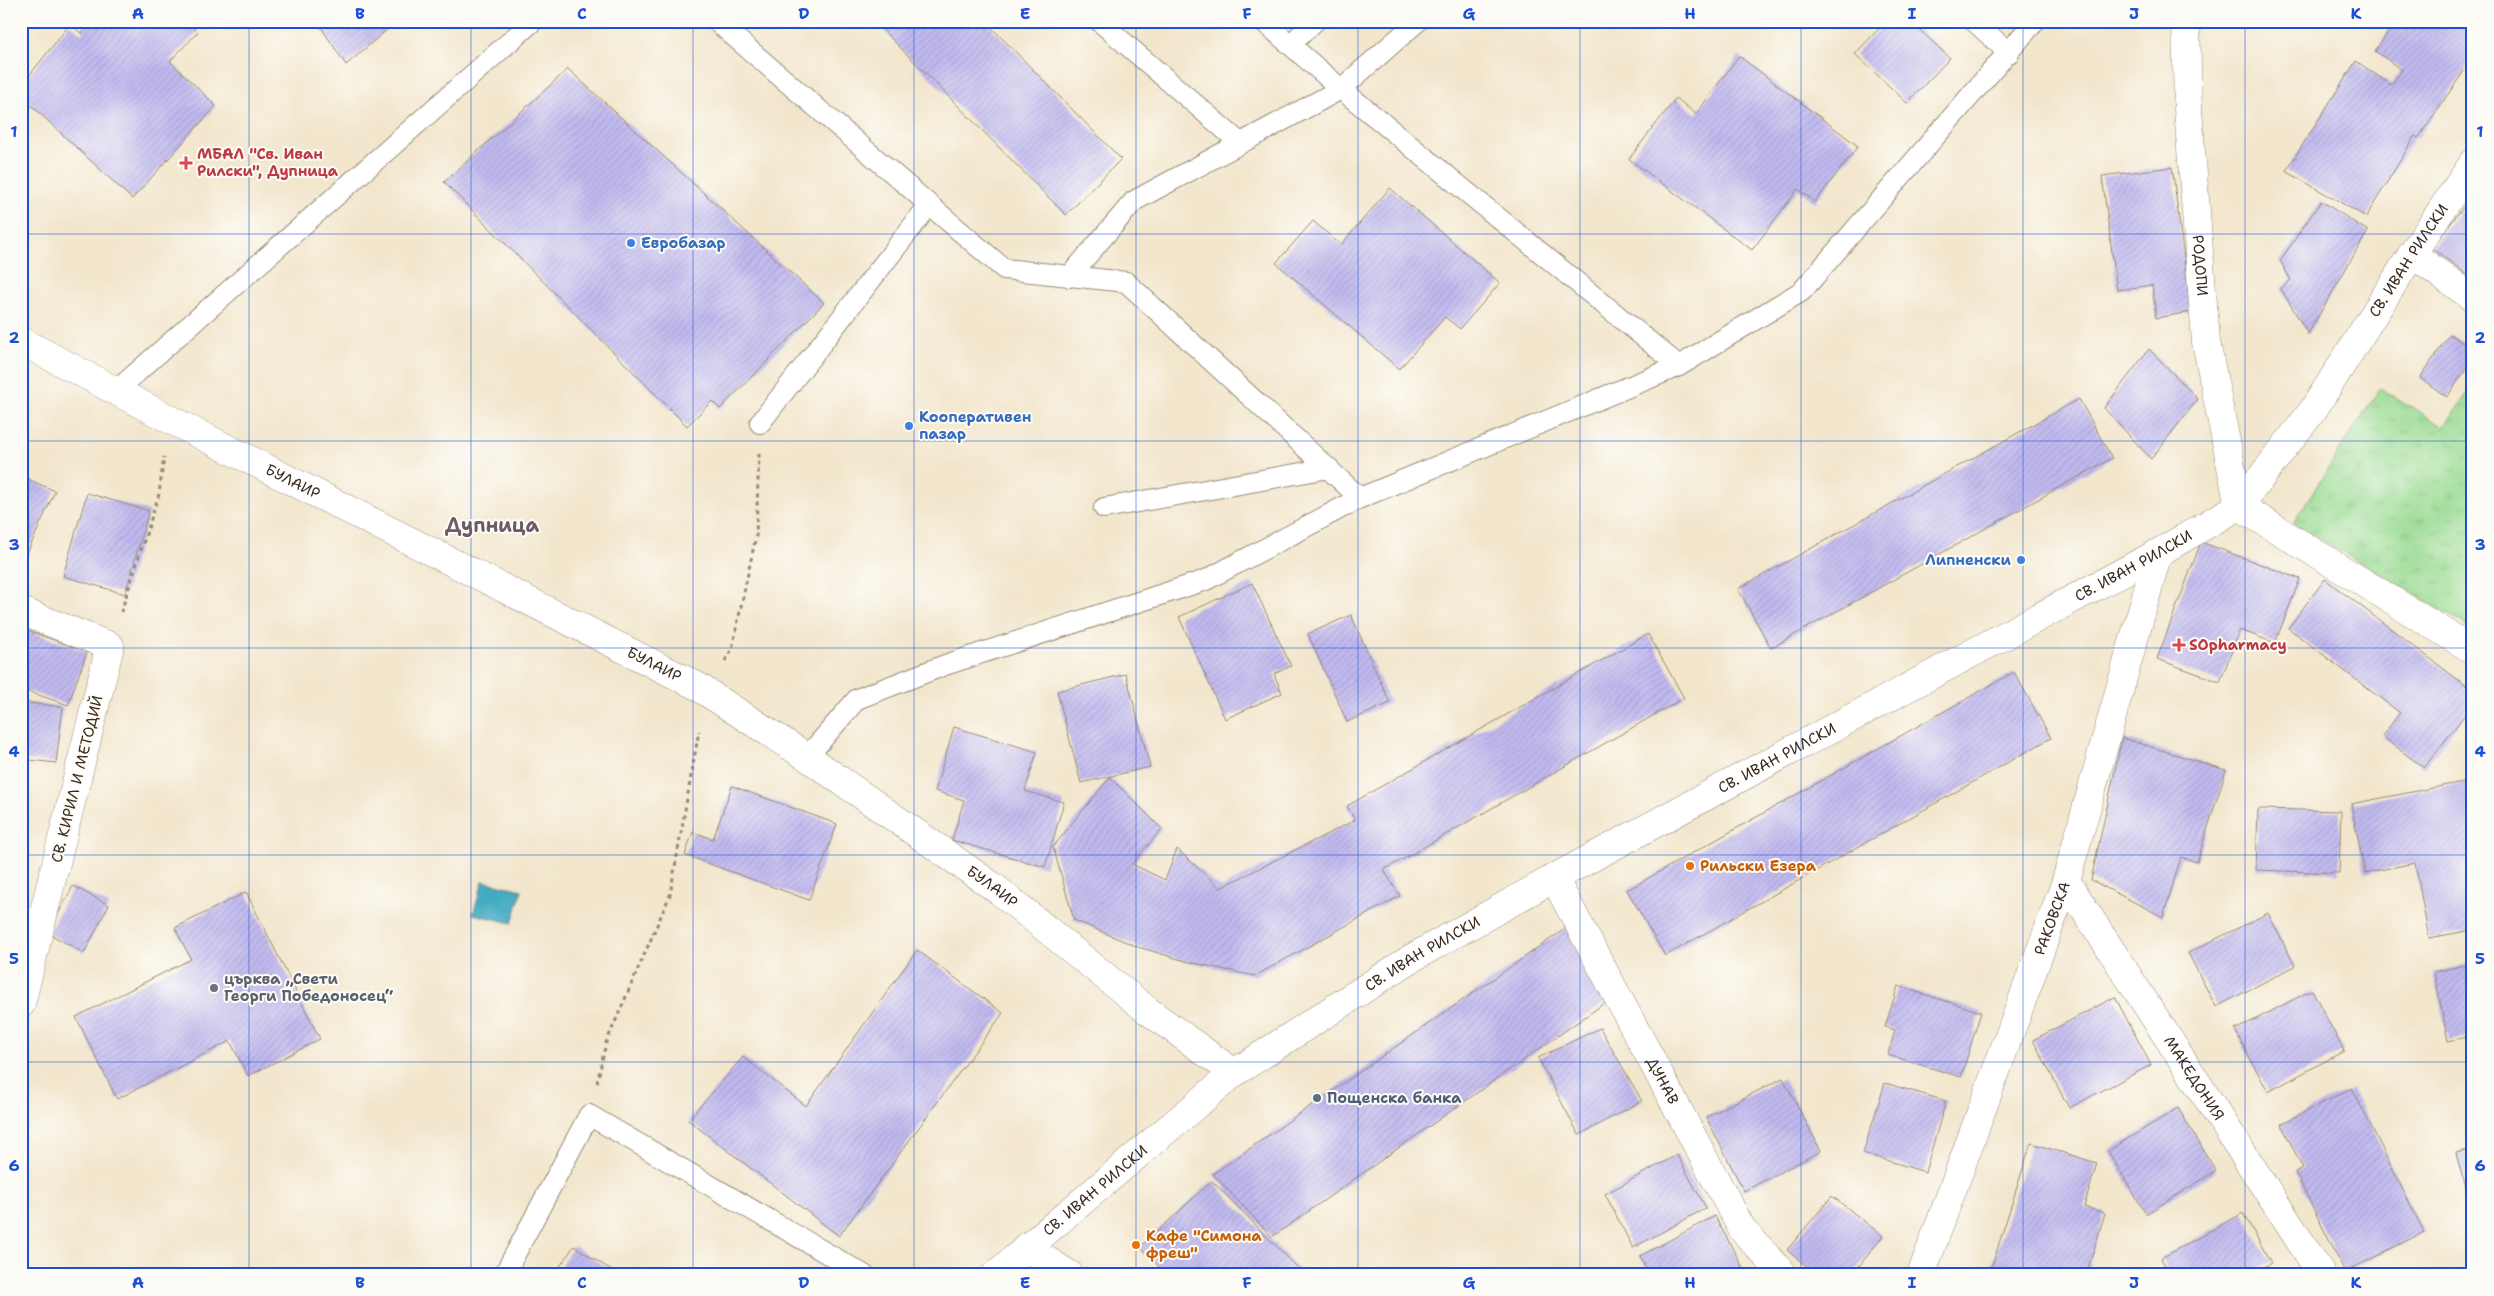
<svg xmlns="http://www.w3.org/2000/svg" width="2494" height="1296" viewBox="0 0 2494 1296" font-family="'Shantell Sans',sans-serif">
<defs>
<pattern id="park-tufts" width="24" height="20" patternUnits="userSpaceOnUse" patternTransform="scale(1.25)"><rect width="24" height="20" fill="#99db92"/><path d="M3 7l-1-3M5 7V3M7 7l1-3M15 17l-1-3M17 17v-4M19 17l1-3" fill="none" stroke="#85bc7d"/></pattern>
<pattern id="building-hatch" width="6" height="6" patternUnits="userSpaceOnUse" patternTransform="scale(1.25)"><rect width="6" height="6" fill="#c1baf0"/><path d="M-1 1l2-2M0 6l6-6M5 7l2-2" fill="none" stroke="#a7a0cd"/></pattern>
</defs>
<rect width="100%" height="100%" fill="#fdfcf7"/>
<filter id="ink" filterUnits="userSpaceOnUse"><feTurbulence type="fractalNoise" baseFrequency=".02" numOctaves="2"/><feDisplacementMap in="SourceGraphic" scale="10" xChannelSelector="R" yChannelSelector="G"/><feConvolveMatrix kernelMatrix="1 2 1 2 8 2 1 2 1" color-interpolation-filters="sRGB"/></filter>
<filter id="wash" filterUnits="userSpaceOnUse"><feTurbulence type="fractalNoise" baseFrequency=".0096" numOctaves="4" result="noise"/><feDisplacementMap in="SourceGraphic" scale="20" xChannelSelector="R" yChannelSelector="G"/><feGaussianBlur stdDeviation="1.12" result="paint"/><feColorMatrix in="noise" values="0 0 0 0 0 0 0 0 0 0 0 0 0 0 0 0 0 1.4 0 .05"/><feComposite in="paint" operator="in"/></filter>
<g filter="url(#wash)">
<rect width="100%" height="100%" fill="#f2e6cc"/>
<path fill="url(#park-tufts)" stroke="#6a8258" d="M2473,386V629L2293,523L2380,388L2444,427Z"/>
<path fill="#42abc2" stroke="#3e6a70" d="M483,881L522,890L512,923L473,914Z"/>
<g id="blocks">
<path fill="url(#building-hatch)" d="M85,21H187L198,32L170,61L216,106L132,199L21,96V86L70,24L82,34Z
M317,21H397L346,65Z
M874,21H985L1121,159L1066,215Z
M1886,21H1910L1950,58L1907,103L1855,54Z
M2396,21H2473V58L2418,138L2415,136L2366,217L2286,171L2356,61L2391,85L2402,70L2375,51Z
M1739,56L1858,146L1815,202L1798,189L1752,250L1629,159L1676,98L1696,114Z
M568,69L824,303L720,409L712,401L687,426L444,182Z
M2172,167L2191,312L2156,318L2152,285L2117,290L2102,176Z
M1390,188L1500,283L1460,329L1445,317L1399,369L1276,263L1313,221L1341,245Z
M2321,201L2368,231L2308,334L2281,289L2291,280L2280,261Z
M2468,201L2473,204V279L2432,248Z
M2450,334L2473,350V359L2447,397L2420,378Z
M2149,349L2198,399L2151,459L2104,408Z
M2079,399L2112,458L1771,648L1738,589Z
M21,476L55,491L24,560L21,559Z
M87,493L149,511L125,594L63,576Z
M2201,542L2300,579L2275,643L2240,630L2220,682L2157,659Z
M2325,579L2473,691V704L2424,768L2382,736L2400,713L2288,628Z
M1252,583L1291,666L1274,674L1282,693L1225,719L1179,617Z
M1351,615L1390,703L1347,722L1308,634Z
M21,628L87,652L68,705L21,689Z
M1648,634L1684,698L1384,870L1400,896L1255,976L1189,962L1138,947L1074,920L1053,847L1110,777L1162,829L1132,864L1165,880L1177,849L1220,888L1355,820L1347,806Z
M2014,672L2051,738L1665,956L1627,890Z
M1126,674L1150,767L1081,783L1057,691Z
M21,702L63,707L56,763L21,759Z
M954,727L1037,752L1025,791L1064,802L1045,867L952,840L964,800L935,791Z
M2122,738L2226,770L2197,862L2181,857L2163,917L2091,880Z
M2473,780V930L2429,938L2415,863L2365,873L2351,804Z
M732,786L837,824L809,900L685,855L693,832L713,839Z
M2258,809L2341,811L2339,873L2256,870Z
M73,886L109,905L84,953L48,933Z
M246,892L320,1039L248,1076L230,1041L117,1099L76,1017L191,959L175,928Z
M2268,913L2295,966L2216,1007L2188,953Z
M1572,924L1616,995L1272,1237L1213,1174Z
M917,950L1003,1013L839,1236L688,1120L743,1057L806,1106Z
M2473,963V1036L2448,1041L2434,972Z
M1898,986L1981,1012L1961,1077L1888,1055L1895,1030L1885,1027Z
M2312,990L2344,1051L2268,1092L2235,1030Z
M2115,997L2151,1065L2069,1108L2033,1040Z
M1600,1028L1642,1101L1579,1135L1538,1058Z
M1783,1078L1821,1151L1744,1191L1706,1117Z
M1885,1083L1946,1101L1925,1172L1863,1153Z
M2352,1088L2424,1232L2345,1272L2295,1172L2303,1168L2281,1124Z
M2178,1108L2216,1171L2146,1214L2108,1151Z
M2031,1143L2097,1163L2084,1207L2105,1213L2086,1275H1989Z
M2473,1149V1214H2472L2456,1153Z
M1677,1155L1706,1208L1633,1248L1605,1194Z
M1212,1181L1305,1275H1167L1140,1247Z
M1832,1196L1883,1236L1852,1275H1817L1787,1250Z
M2243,1213L2271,1263L2249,1275H2170L2161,1258Z
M1715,1216L1743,1268L1731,1275H1650L1640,1256Z
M574,1246L619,1275H554Z
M713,1268L724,1275H706Z
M1743,1268L1750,1275H1737Z"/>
</g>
</g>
<g filter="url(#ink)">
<use href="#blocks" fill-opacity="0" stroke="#968875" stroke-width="1"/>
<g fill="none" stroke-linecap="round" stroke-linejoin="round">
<defs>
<path id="service" d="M716,21L1004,269L1126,282L1360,498
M1099,21L1239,142
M1263,21L1341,89L1679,366
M1974,21L2009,53
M1290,45L1315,21
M1069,277L1134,201L1341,89L1418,21
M117,390L533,21
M760,423L929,205
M1104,508L1329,468
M807,757L857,699L945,665L1206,580L1360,498L1679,366L1802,291L2035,21
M504,1275L589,1115L864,1275"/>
<g id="minor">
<path id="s1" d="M2186,21L2188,109L2206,342L2239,506L2473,650"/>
<path d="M2412,254L2473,298"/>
<path id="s2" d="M21,341L169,419L697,686L807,757L998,890L1147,1010L1234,1073"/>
<path d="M21,611L110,646L21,1004"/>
<path id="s3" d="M1554,878L1742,1229L1784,1275"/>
<path id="s4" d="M2066,881L2322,1275"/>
<path d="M1026,1247L1070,1275"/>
<path id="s5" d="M1921,1275L2066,881L2158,553"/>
</g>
<g id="tertiary">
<path id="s6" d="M995,1275L1234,1073L1412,958L1554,878L2158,553L2239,506L2313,410L2412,254L2473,163"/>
</g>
</defs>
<use href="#service" stroke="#968875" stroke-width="22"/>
<use href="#minor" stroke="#968875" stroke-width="29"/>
<use href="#tertiary" stroke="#968875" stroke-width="29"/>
<path stroke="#968875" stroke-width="3" stroke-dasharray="4 4" stroke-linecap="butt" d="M121,612L159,494L164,457
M725,661L732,649L756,536L759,454
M597,1083L606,1043L670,895L699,731"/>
<use href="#service" stroke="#fff" stroke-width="20"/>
<use href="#minor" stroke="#fff" stroke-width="28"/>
<use href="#tertiary" stroke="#fff" stroke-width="28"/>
</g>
</g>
<path fill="none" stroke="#1d4ed8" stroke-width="1" stroke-opacity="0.55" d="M249,21V1275M471,21V1275M693,21V1275M914,21V1275M1136,21V1275M1358,21V1275M1580,21V1275M1801,21V1275M2023,21V1275M2245,21V1275M21,234H2473M21,441H2473M21,648H2473M21,855H2473M21,1062H2473"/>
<g fill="#e0444e" stroke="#fdfcf7" stroke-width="2">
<path d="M183.5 155.5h5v5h5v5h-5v5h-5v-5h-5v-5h5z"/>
<path d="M2176.5 637.5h5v5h5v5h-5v5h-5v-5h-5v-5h5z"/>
</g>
<g fill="#3f7fe0" stroke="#fdfcf7" stroke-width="2">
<circle cx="631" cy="243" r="5"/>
<circle cx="909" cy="426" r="5"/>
<circle cx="2021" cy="560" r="5"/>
</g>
<g fill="#e8710a" stroke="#fdfcf7" stroke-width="2">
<circle cx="1690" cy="866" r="5"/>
<circle cx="1136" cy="1245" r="5"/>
</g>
<circle fill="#6b7280" stroke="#fdfcf7" stroke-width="2" cx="214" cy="988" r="5"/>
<circle fill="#5c6f8a" stroke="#fdfcf7" stroke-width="2" cx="1317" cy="1098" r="5"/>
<g text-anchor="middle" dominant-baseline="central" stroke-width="4" stroke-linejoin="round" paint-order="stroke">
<g font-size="15" font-weight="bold" fill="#be3a42" stroke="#fdfcf7" text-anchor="start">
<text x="197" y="154">МБАЛ "Св. Иван<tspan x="197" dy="17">Рилски", Дупница</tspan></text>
<text x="2189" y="645">SOpharmacy</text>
</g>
<g font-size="15" font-weight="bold" fill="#366cbe" stroke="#fdfcf7" text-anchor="start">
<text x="641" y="243">Евробазар</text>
<text x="919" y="417">Кооперативен<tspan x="919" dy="17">пазар</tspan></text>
<text x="2011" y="560" text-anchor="end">Липненски</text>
</g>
<g font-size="15" fill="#3b2a1e" stroke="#fdfcf7">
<text stroke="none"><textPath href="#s6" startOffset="1766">СВ. ИВАН РИЛСКИ</textPath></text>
<text stroke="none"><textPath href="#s1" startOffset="245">РОДОПИ</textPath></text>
<text stroke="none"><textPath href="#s2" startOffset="306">БУЛАИР</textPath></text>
<text stroke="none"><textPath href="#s6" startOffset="1346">СВ. ИВАН РИЛСКИ</textPath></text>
<text stroke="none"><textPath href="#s2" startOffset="711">БУЛАИР</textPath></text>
<text stroke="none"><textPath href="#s6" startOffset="941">СВ. ИВАН РИЛСКИ</textPath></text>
<text transform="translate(77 779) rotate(-76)">СВ. КИРИЛ И МЕТОДИЙ</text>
<text stroke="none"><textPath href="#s2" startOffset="1116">БУЛАИР</textPath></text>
<text stroke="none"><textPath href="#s5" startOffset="380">РАКОВСКА</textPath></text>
<text stroke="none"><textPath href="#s6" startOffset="536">СВ. ИВАН РИЛСКИ</textPath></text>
<text stroke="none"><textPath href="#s4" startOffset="235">МАКЕДОНИЯ</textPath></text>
<text stroke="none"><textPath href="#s3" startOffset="230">ДУНАВ</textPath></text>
<text stroke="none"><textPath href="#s6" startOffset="131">СВ. ИВАН РИЛСКИ</textPath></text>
</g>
<g font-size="15" font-weight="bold" fill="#c56008" stroke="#fdfcf7" text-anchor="start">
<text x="1700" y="866">Рильски Езера</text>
<text x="1146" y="1236">Кафе "Симона<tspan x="1146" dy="17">фреш"</tspan></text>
</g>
<g font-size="15" font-weight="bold" fill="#5b616d" stroke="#fdfcf7" text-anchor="start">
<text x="224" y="979">църква „Свети<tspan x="224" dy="17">Георги Победоносец“</tspan></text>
</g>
<g font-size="15" font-weight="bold" fill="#4e5e75" stroke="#fdfcf7" text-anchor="start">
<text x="1327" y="1098">Пощенска банка</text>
</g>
<g font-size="20" font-weight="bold" fill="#6a5c68" stroke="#fdfcf7">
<text x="492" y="525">Дупница</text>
</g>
</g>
<rect width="2494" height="1296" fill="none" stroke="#fdfcf7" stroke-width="55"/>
<rect x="28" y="28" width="2438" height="1240" fill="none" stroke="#1d4ed8" stroke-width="2"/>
<g font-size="16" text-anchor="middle" font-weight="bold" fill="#1d4ed8">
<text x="138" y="19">A</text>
<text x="360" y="19">B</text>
<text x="582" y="19">C</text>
<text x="804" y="19">D</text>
<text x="1025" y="19">E</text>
<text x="1247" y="19">F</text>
<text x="1469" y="19">G</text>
<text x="1690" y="19">H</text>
<text x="1912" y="19">I</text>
<text x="2134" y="19">J</text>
<text x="2356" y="19">K</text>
<text x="14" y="137">1</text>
<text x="2480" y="137">1</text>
<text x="14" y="343">2</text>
<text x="2480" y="343">2</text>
<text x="14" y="550">3</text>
<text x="2480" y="550">3</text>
<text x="14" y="757">4</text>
<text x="2480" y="757">4</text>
<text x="14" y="964">5</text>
<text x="2480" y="964">5</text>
<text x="14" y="1171">6</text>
<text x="2480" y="1171">6</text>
<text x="138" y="1288">A</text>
<text x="360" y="1288">B</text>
<text x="582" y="1288">C</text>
<text x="804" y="1288">D</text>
<text x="1025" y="1288">E</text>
<text x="1247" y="1288">F</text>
<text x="1469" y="1288">G</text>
<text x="1690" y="1288">H</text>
<text x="1912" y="1288">I</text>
<text x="2134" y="1288">J</text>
<text x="2356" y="1288">K</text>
</g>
</svg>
